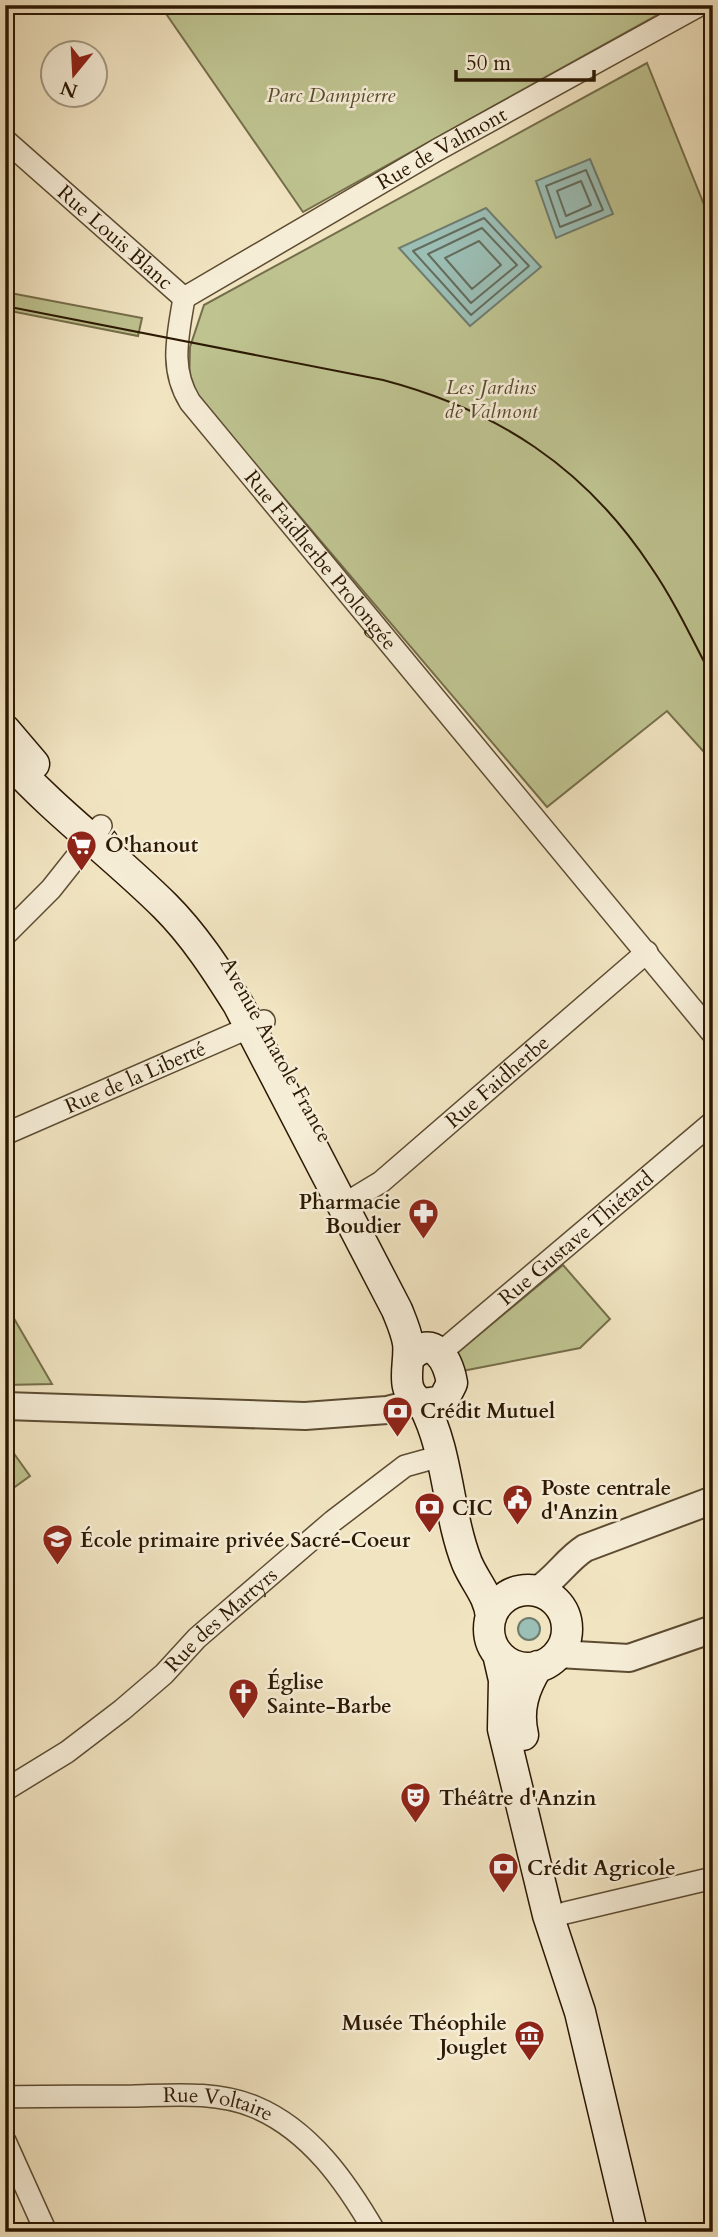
<svg xmlns="http://www.w3.org/2000/svg" width="718" height="2237" viewBox="0 0 718 2237" font-family="Cardo,serif">
<rect width="100%" height="100%" fill="#f1e4c1"/>
<filter id="stains"><feTurbulence type="fractalNoise" baseFrequency=".00286" numOctaves="4"/><feColorMatrix values="0 0 0 0 .2 0 0 0 0 .09 0 0 0 0 .02 0 0 0 .5 -.17"/></filter>
<radialGradient id="worn" r=".72"><stop offset=".6" stop-color="#630" stop-opacity="0"/><stop offset="1" stop-color="#630" stop-opacity=".3"/></radialGradient>
<path fill="#bec390" stroke="#756e4a" stroke-width="2" d="M160,5H675L303,212Z
M647,63L713,227V762L667,711L547,807L189,386L190,347L204,305Z
M5,292L142,318L138,336L5,310Z
M563,1265L610,1319L580,1348L462,1371L457,1353Z
M5,1303L52,1384L5,1385Z
M5,1441L30,1476L5,1494Z"/>
<path fill="#9bbeb5" stroke="#6f7c6e" stroke-width="2" d="M590,159L613,214L556,238L536,181Z
M486,208L541,267L470,326L399,248Z
M518 1629a11 11 0 1 1 22 0a11 11 0 1 1-22 0Z"/>
<g fill="none" stroke-linecap="round" stroke-linejoin="round">
<path stroke="#646c5c" stroke-width="2" d="M586,170L603,210L560,227L546,186Z
M581,181L591,205L566,216L557,191Z
M484,218L529,266L471,315L413,251Z
M482,228L517,265L471,303L428,254Z
M479,241L501,265L472,289L445,258Z"/>
<defs>
<g id="minor">
<path id="s1" d="M5,140L184,298"/>
<path id="s2" d="M184,298C178,336 169,368 190,402L713,1034"/>
<path id="s3" d="M184,298L437,150L700,5"/>
<path d="M5,935L51,889L101,826"/>
<path id="s4" d="M5,1134L264,1021"/>
<path id="s5" d="M343,1205L381,1182L647,952"/>
<path id="s6" d="M440,1353L713,1122"/>
<path id="s7" d="M5,1790L67,1752L122,1710L164,1674L197,1638L333,1521L405,1466L441,1456"/>
<path d="M565,1913L713,1878"/>
<path id="s8" d="M5,2097C48,2096 91,2096 133,2096C173,2095 217,2091 255,2107C310,2130 346,2182 375,2232"/>
<path d="M5,2141L46,2232"/>
</g>
<path id="tertiary" d="M5,1406L305,1416L387,1410L418,1402
M536,1591C556,1579 566,1560 585,1548L713,1500
M558,1654L629,1658L713,1629"/>
<path id="secondary" d="M5,730L34,764
M5,756C53,811 113,854 165,906C194,935 216,969 238,1004L397,1310C401,1320 406,1331 408,1343C411,1364 397,1392 423,1404L443,1401L452,1383C448,1360 433,1332 409,1358
M423,1404C449,1453 447,1512 467,1563C475,1582 489,1595 491,1617
M489 1629a39 39 0 1 1 78 0a39 39 0 1 1-78 0Z
M498,1654L504,1680L503,1729L548,1915L580,2012L632,2232
M523,1735C517,1709 524,1688 538,1666"/>
</defs>
<use href="#minor" stroke="#5d4c32" stroke-width="24"/>
<use href="#tertiary" stroke="#5d4c32" stroke-width="30"/>
<use href="#secondary" stroke="#2c1903" stroke-width="33"/>
<use href="#minor" stroke="#f6edd7" stroke-width="21"/>
<use href="#tertiary" stroke="#f6edd7" stroke-width="26"/>
<use href="#secondary" stroke="#f6edd7" stroke-width="30"/>
<path stroke="#2c1903" stroke-width="2" d="M5,306L383,380C497,410 585,467 651,567C675,602 693,641 713,679"/>
</g>
<defs>
<symbol id="supermarket-pin" viewBox="-11 -11 22 30"><path d="M0 17L-7.5 6A9.5 9.5 0 1 1 7.5 6Z" fill="#8f2418" stroke="#f6edd7"/><path d="M-6-5.5h2.5l.6 2H6L4.5 2H-2.5L-4.4-4H-6ZM-1.5 3.2a1.3 1.3 0 1 0 .1 0ZM3 3.2a1.3 1.3 0 1 0 .1 0Z" fill="#fff"/></symbol>
<symbol id="pharmacy-pin" viewBox="-11 -11 22 30"><path d="M0 17L-7.5 6A9.5 9.5 0 1 1 7.5 6Z" fill="#8f2418" stroke="#f6edd7"/><path d="M-2-6h4v4h4v4h-4v4h-4v-4h-4v-4h4Z" fill="#fff"/></symbol>
<symbol id="bank-pin" viewBox="-11 -11 22 30"><path d="M0 17L-7.5 6A9.5 9.5 0 1 1 7.5 6Z" fill="#8f2418" stroke="#f6edd7"/><path d="M-6-4H6V4H-6ZM0-2.3a2.3 2.3 0 1 0 0 4.6a2.3 2.3 0 1 0 0-4.6Z" fill="#fff"/></symbol>
<symbol id="civic-pin" viewBox="-11 -11 22 30"><path d="M0 17L-7.5 6A9.5 9.5 0 1 1 7.5 6Z" fill="#8f2418" stroke="#f6edd7"/><path d="M-.6-6.5H3V-4.5H.6V-3L4-1V1h2V6H-6V1h2V-1L-.6-3ZM-1.2 2.5V6h2.4V2.5Z" fill="#fff"/></symbol>
<symbol id="school-pin" viewBox="-11 -11 22 30"><path d="M0 17L-7.5 6A9.5 9.5 0 1 1 7.5 6Z" fill="#8f2418" stroke="#f6edd7"/><path d="M0-5L7-2L0 1L-7-2ZM-4 1L0 2.5L4 1V4Q0 6-4 4Z" fill="#fff"/></symbol>
<symbol id="church-pin" viewBox="-11 -11 22 30"><path d="M0 17L-7.5 6A9.5 9.5 0 1 1 7.5 6Z" fill="#8f2418" stroke="#f6edd7"/><path d="M-1.2-6h2.4v3.5h3.3v2.4h-3.3V6h-2.4V-.1h-3.3v-2.4h3.3Z" fill="#fff"/></symbol>
<symbol id="theatre-pin" viewBox="-11 -11 22 30"><path d="M0 17L-7.5 6A9.5 9.5 0 1 1 7.5 6Z" fill="#8f2418" stroke="#f6edd7"/><path d="M-5-5.5Q0-4 5-5.5V0Q5 5 0 6Q-5 5-5 0ZM-3.3-2.5H-1v1.5H-3.3ZM1-2.5H3.3v1.5H1ZM-2.8 1Q0 5.5 2.8 1Z" fill="#fff"/></symbol>
<symbol id="museum-pin" viewBox="-11 -11 22 30"><path d="M0 17L-7.5 6A9.5 9.5 0 1 1 7.5 6Z" fill="#8f2418" stroke="#f6edd7"/><path d="M0-6L6-3V-2H-6V-3ZM-5-1h2V3h-2ZM-1-1h2V3h-2ZM3-1h2V3H3ZM-6 4H6V6H-6Z" fill="#fff"/></symbol>
</defs>
<g fill-rule="evenodd">
<use href="#supermarket-pin" x="64" y="828" width="35" height="47"/>
<use href="#pharmacy-pin" x="406" y="1196" width="35" height="47"/>
<use href="#bank-pin" x="380" y="1394" width="35" height="47"/>
<use href="#civic-pin" x="500" y="1482" width="35" height="47"/>
<use href="#bank-pin" x="412" y="1490" width="35" height="47"/>
<use href="#school-pin" x="40" y="1522" width="35" height="47"/>
<use href="#church-pin" x="226" y="1676" width="35" height="47"/>
<use href="#theatre-pin" x="398" y="1780" width="35" height="47"/>
<use href="#bank-pin" x="486" y="1850" width="35" height="47"/>
<use href="#museum-pin" x="512" y="2018" width="35" height="47"/>
</g>
<g text-anchor="middle" dominant-baseline="central" stroke-width="5" stroke-linejoin="round" paint-order="stroke">
<g font-size="21" font-style="italic" fill="#584c2d" stroke="#f6edd7">
<text x="331" y="95">Parc Dampierre</text>
<text x="491" y="387">Les Jardins<tspan x="491" dy="24">de Valmont</tspan></text>
</g>
<g font-size="21" fill="#2c1903" stroke="#f6edd7">
<text stroke="none"><textPath href="#s3" startOffset="298">Rue de Valmont</textPath></text>
<text stroke="none"><textPath href="#s1" startOffset="147">Rue Louis Blanc</textPath></text>
<text stroke="none"><textPath href="#s2" startOffset="312">Rue Faidherbe Prolongée</textPath></text>
<text transform="translate(276 1050) rotate(61)">Avenue Anatole France</text>
<text stroke="none"><textPath href="#s4" startOffset="142">Rue de la Liberté</textPath></text>
<text stroke="none"><textPath href="#s5" startOffset="198">Rue Faidherbe</textPath></text>
<text stroke="none"><textPath href="#s6" startOffset="178">Rue Gustave Thiétard</textPath></text>
<text stroke="none"><textPath href="#s7" startOffset="276">Rue des Martyrs</textPath></text>
<text stroke="none"><textPath href="#s8" startOffset="214">Rue Voltaire</textPath></text>
</g>
<g font-size="21" font-weight="bold" fill="#2c1903" stroke="#f6edd7" text-anchor="start">
<text x="105" y="845">Ô'hanout</text>
<text x="401" y="1202" text-anchor="end">Pharmacie<tspan x="401" dy="24">Boudier</tspan></text>
<text x="420" y="1411">Crédit Mutuel</text>
<text x="541" y="1488">Poste centrale<tspan x="541" dy="24">d'Anzin</tspan></text>
<text x="452" y="1508">CIC</text>
<text x="80" y="1540">École primaire privée Sacré-Coeur</text>
<text x="267" y="1682">Église<tspan x="267" dy="24">Sainte-Barbe</tspan></text>
<text x="439" y="1798">Théâtre d'Anzin</text>
<text x="527" y="1868">Crédit Agricole</text>
<text x="507" y="2023" text-anchor="end">Musée Théophile<tspan x="507" dy="24">Jouglet</tspan></text>
</g>
</g>
<rect width="718" height="2237" fill="none" stroke="#f1e4c1" stroke-width="28"/>
<rect x="7" y="7" width="704" height="2223" fill="none" stroke="#2c1903" stroke-width="3.5"/>
<rect x="14" y="14" width="690" height="2209" fill="none" stroke="#2c1903" stroke-width="2"/>
<g transform="translate(74 74) rotate(198)"><circle r="33" fill="#f6edd7" stroke="#a59882" stroke-width="2"/>
<path d="M0-5L12 26L0 18L-12 26Z" fill="#8f2418"/>
<text y="-10" font-size="19" font-weight="bold" text-anchor="middle" fill="#2c1903">N</text>
</g>
<path d="M456 70v10h138v-10" fill="none" stroke="#2c1903" stroke-width="3.5"/>
<text x="466" y="70" font-size="21" fill="#2c1903" stroke="#f6edd7" stroke-width="5" paint-order="stroke">50 m</text>
<rect width="100%" height="100%" filter="url(#stains)"/>
<rect width="100%" height="100%" fill="url(#worn)"/>
</svg>
